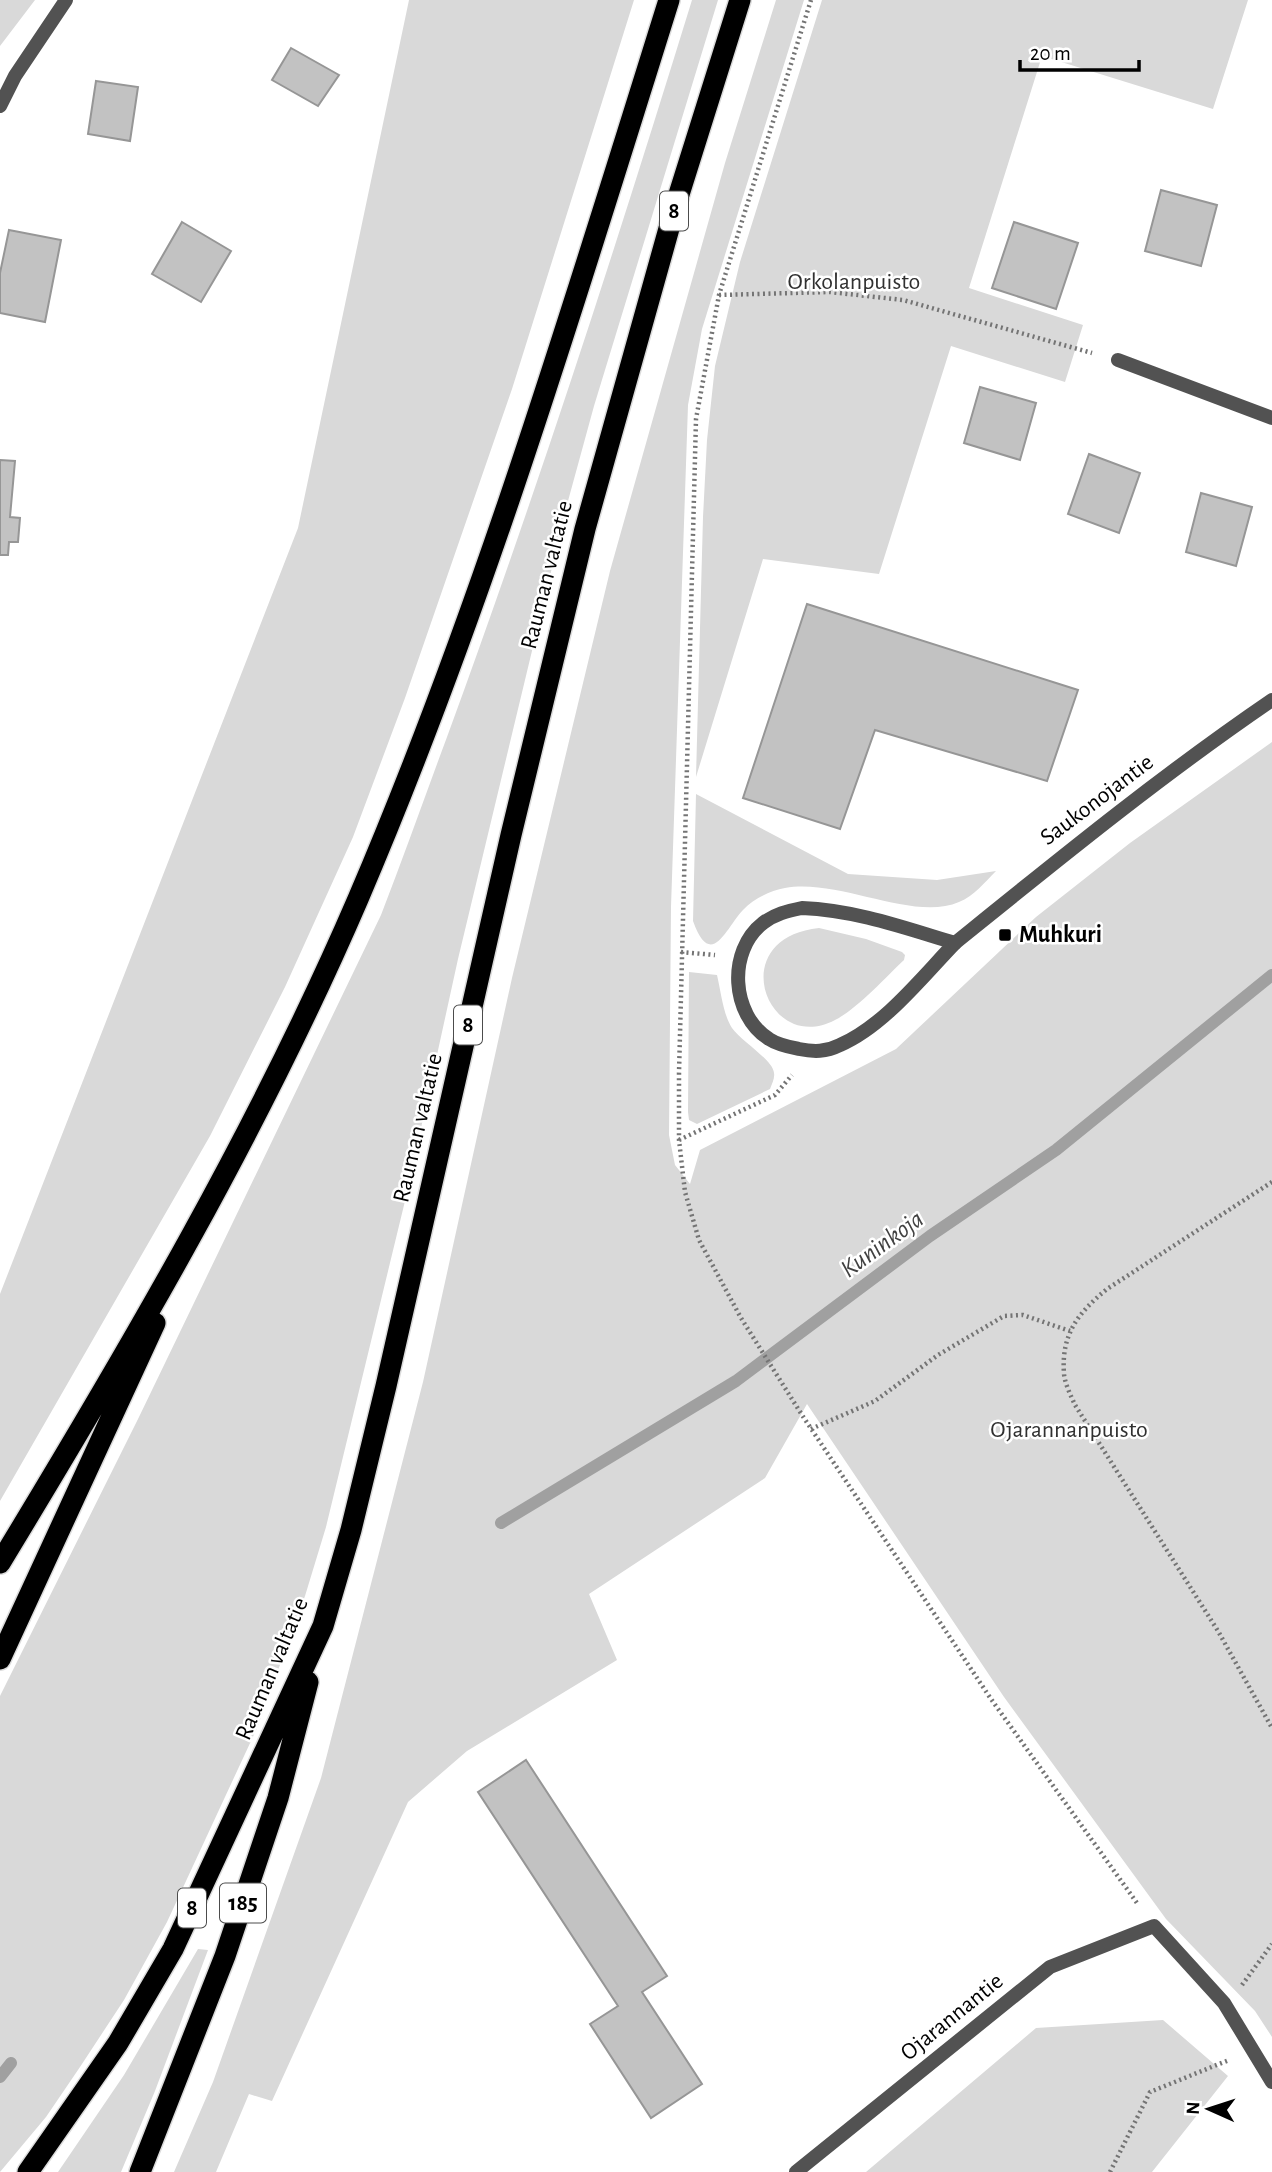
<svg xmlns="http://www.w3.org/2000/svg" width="1272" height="2172" viewBox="0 0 1272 2172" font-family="'Alegreya Sans',sans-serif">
<rect width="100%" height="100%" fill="#fff"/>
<path fill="#d9d9d9" d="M0,0H35L0,46Z
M409,0H634L512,389L405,698L353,837L285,987L210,1136L0,1501V1294L298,528Z
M692,0H718L594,406L568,501L458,959L405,1201L326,1527L305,1596L257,1728L167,1922L124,2000L80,2067L46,2117L0,2172V1696L139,1417L381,915C404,856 425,796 447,737C536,494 616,247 692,0Z
M776,0H804L702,329L688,405L671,907L669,1135L675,1165L690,1184L700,1150L896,1049L1036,917L1130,843L1272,742V2037L1255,2011L1166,1919L1004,1697L807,1404L765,1478L589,1594L617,1660L467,1751L408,1802L272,2101L249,2094L216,2172H174L213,2082L321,1778L423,1382L512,978L610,571L725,163Z
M822,0H1248L1213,109L1042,56L969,288L1083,325L1065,382L951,346L879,574L763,559L696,777L703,517L707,440L715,366L740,262Z
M696,794L848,874L937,880L996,871C985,882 974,896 959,902C913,922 839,878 785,888C770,891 754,898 743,910C726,928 711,971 693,921Z
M819,928L866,939L902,952L905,955L904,960C885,978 857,1009 835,1020C767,1056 723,938 819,928Z
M689,972L717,975C721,992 723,1014 732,1028C741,1041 773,1060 774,1073C775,1078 772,1084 770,1089L697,1124L689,1120L688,1112Z
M198,1949L208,1950L155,2091L121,2172H58L124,2075Z
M1163,2020L1228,2076L1152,2172H866L1036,2028Z"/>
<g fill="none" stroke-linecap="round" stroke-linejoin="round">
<path stroke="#a0a0a0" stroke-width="12" d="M501,1523L736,1381L930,1236L1056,1150L1272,975
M0,2077L11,2063"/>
</g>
<path fill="#c2c2c2" stroke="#969696" stroke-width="2" d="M291,48L339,75L318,106L272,80Z
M96,81L138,87L130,141L88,134Z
M1161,190L1217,205L1201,266L1145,251Z
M182,222L231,251L201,302L152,274Z
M1014,222L1078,243L1056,309L992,288Z
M9,230L61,240L45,322L0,313V273Z
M980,387L1036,403L1020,460L964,443Z
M1089,454L1140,473L1119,533L1068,514Z
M0,460L15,461L10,517L20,518L18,542H9L8,555H0Z
M1201,493L1252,507L1236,566L1186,552Z
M807,604L1078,690L1047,781L875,730L840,829L743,798Z
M526,1760L667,1976L642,1992L702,2084L651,2118L590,2024L618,2006L478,1792Z"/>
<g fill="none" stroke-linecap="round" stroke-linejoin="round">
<defs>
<path id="highway" d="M0,1563C130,1349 259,1129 358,899C483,607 574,303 669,0
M0,1659L155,1323
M28,2172L118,2043L173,1949L323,1626L351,1530L386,1386L511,835L585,529L675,207L740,0
M140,2172L225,1956L278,1798L308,1682"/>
</defs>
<use href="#highway" stroke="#dbdbdb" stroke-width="24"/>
<path stroke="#747474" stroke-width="4.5" stroke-dasharray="2 3.5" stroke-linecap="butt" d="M811,0L719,295L696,419L679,1073V1140L685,1192L699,1240L741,1318L802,1415L991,1699L1137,1903
M719,295L830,292L903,300L1092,353
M681,952L715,955
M679,1140L775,1095L792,1075
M1272,1182L1107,1289C1078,1313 1061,1334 1064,1374C1065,1384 1071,1396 1075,1405L1218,1631L1272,1728
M811,1429L875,1401L938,1355L1004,1316L1023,1315L1070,1331
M1242,1985L1272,1944
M1110,2172L1150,2092L1229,2060"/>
<path stroke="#525252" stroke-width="14" d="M802,908C855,910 905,928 955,943C922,977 884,1026 840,1045C826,1052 814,1052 799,1049C789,1047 778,1045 769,1039C731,1015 727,951 763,923C775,914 787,911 802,908Z"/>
<path stroke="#525252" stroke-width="14" d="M0,106L15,76L66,0
M1118,360L1272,418
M955,943C1059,859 1162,775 1272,700
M796,2172L1050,1967L1154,1926L1224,2003L1272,2082"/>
<use href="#highway" stroke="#000" stroke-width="21"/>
</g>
<rect fill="#000" stroke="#fff" stroke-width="2.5" x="998" y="928" width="14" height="14" rx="3.5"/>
<g text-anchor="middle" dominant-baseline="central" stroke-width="5" stroke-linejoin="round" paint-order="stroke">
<g fill="#fff" stroke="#4c4c4c" stroke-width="2">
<rect x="660" y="191.5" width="28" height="39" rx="5"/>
<rect x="454" y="1005.5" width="28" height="39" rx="5"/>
<rect x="220" y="1883.5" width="46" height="39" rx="5"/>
<rect x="178" y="1888.5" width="28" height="39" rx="5"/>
</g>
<g font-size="23" font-weight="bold" fill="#000">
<text x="674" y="211">8</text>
<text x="468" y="1025">8</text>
<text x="243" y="1903">185</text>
<text x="192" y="1908">8</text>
</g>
<g font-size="24" fill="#303030" stroke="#fff">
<text x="854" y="282">Orkolanpuisto</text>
<text x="1069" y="1430">Ojarannanpuisto</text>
</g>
<g font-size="24" fill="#000" stroke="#fff">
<text transform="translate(547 575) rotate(-76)">Rauman valtatie</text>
<text transform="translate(1097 800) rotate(-37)">Saukonojantie</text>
<text transform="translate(418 1128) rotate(-77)">Rauman valtatie</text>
<text transform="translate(272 1669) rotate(-67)">Rauman valtatie</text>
<text transform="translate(952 2017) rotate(-39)">Ojarannantie</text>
</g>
<g font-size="24" font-weight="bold" fill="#000" stroke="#fff" text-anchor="start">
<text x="1019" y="935">Muhkuri</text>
</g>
<g font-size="26" font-style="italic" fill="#414141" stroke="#fff">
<text transform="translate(882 1244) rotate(-36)">Kuninkoja</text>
</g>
</g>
<g transform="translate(1209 2109) rotate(273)" stroke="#ffffff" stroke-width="5" paint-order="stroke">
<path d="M0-5L12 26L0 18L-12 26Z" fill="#000000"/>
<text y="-10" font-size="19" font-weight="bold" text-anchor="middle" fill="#000000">N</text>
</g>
<path d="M1020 60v10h119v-10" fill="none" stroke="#000000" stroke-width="3.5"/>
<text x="1030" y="60" font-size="21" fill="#000000" stroke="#ffffff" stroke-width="5" paint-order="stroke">20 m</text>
</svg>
